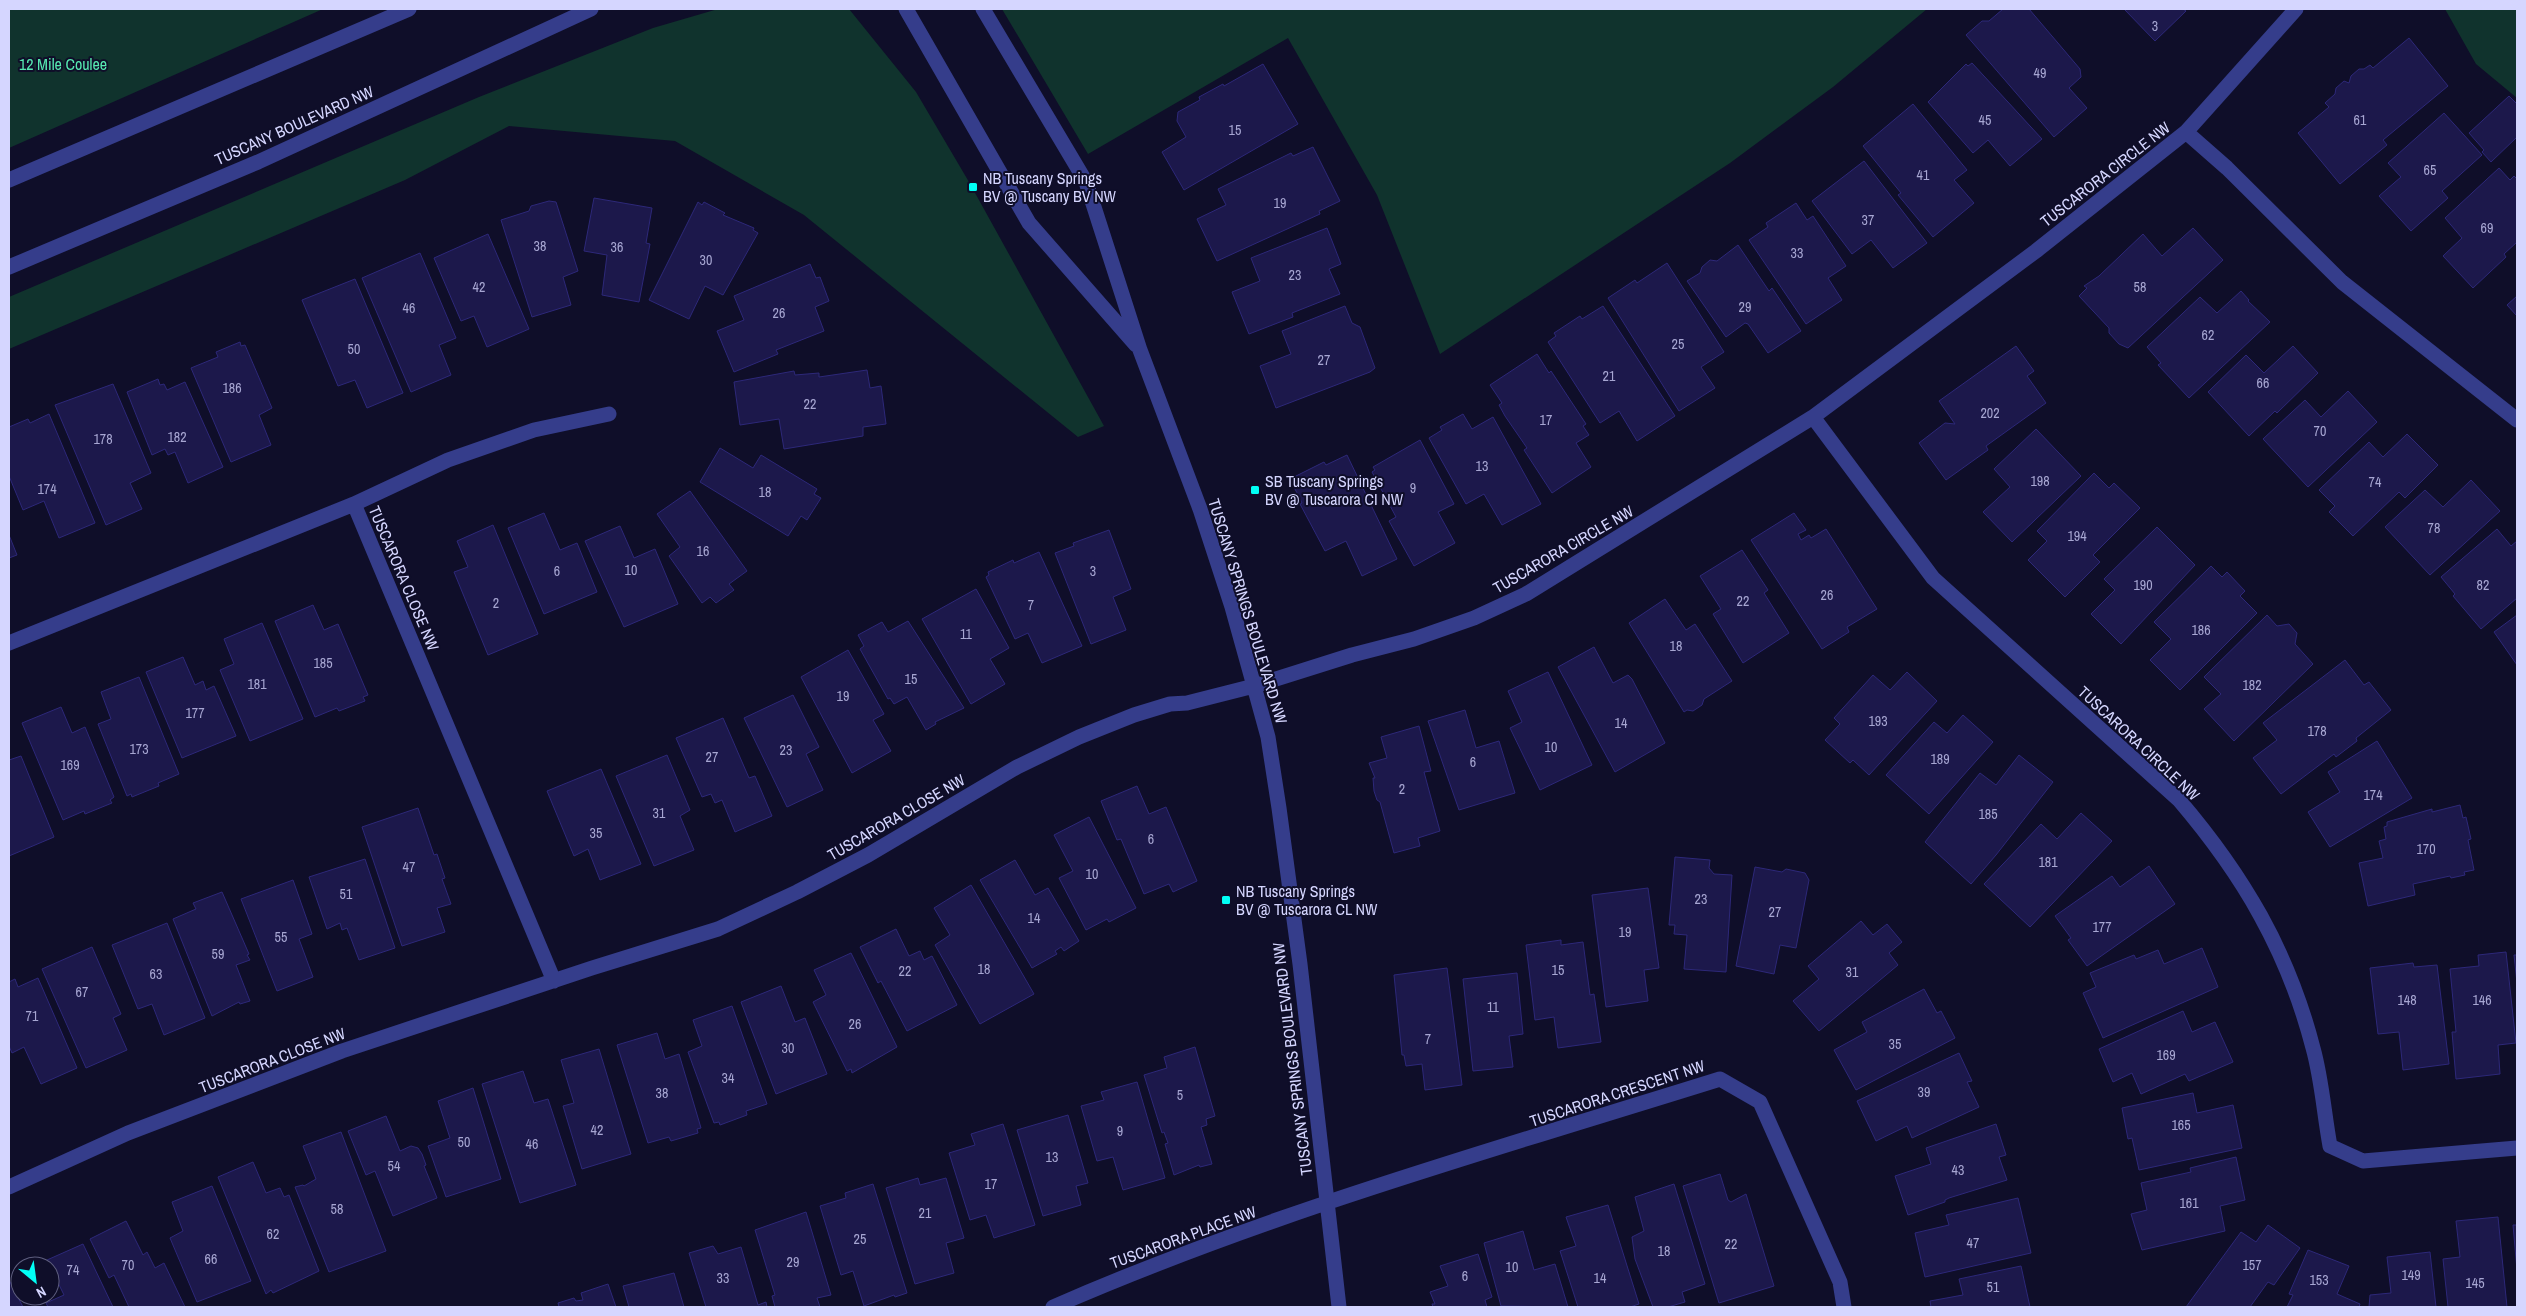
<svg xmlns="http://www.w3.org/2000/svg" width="2526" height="1316" viewBox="0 0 2526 1316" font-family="'Archivo Narrow',sans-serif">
<rect width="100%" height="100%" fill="#0f0e29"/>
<path fill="#10332d" d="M9,9H323L9,148Z
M718,9H849L916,92L969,182L1104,426L1078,437L804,215L675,141L509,126L405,180L9,349V297L479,97L653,28Z
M1002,9H1927L1833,87L1730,163L1440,354L1377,195L1288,38L1088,154Z
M2445,9H2517V98L2476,64Z"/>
<path fill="#1c184b" stroke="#2d2879" d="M2003,9H2029L2080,69L2081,77L2069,88L2087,108L2054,137L1966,35L1982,21H1989Z
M2124,9H2183L2186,11L2155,41Z
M2409,38L2448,86L2383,140L2387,145L2340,184L2298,133L2329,107L2325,103L2335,94L2336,88L2344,81L2349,83L2351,76L2359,69H2364L2370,65L2373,68Z
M1972,63L2042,139L2010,166L1988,140L1973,153L1928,102L1966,64L1968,66Z
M1263,64L1298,124L1184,190L1162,152L1186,137L1177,121L1178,112L1200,100L1199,97L1223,84L1224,86Z
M2509,96L2517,104V137L2491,162L2482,152L2484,150L2469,133Z
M1913,104L1967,170L1954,180L1974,203L1933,237L1898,195L1901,193L1863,146Z
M2444,113L2482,155L2442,191L2448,198L2411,231L2379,196L2401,177L2388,163Z
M1313,147L1340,201L1319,211L1320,214L1217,261L1197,219L1226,205L1218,189L1291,153L1293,156Z
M1864,161L1927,243L1893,268L1871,240L1852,254L1812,201Z
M2499,168L2510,180L2514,176L2517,179V242L2504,254L2506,257L2473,288L2443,256L2462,238L2445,218Z
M594,198L652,208L646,243L650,244L639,302L602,295L607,255L584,251Z
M549,201L556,202L578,271L563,277L571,305L532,317L501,220L529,211L531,206Z
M698,202L702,205L704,202L725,213L723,215L754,228L753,230L758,233L723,295L705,286L689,319L649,300Z
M1796,203L1807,220L1813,216L1846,266L1828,278L1842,300L1806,324L1749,240L1768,227L1766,223Z
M1327,228L1341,264L1329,269L1340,294L1292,313L1293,317L1249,334L1232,292L1260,281L1251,258Z
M2193,228L2223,260L2128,348L2119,344L2109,333V328L2079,296L2087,288L2084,286L2099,276L2143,234L2162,256Z
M488,234L529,329L487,347L474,316L461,321L434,258Z
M1738,245L1769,291L1772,288L1801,331L1768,353L1748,324L1745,323L1726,337L1687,281L1700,273L1702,267L1710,260L1717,261Z
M420,253L456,338L439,345L451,375L411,392L362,278Z
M1667,263L1724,352L1701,367L1715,388L1679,411L1608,298L1635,280L1637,283Z
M810,264L816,278L820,277L829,301L815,307L824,331L776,350L778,354L734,372L717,331L744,320L734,296Z
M355,279L403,393L367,408L355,380L338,386L302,300Z
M2241,291L2249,300L2248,301L2270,322L2189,398L2158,365L2161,363L2147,347L2200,297L2217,313Z
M2517,296V316L2507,305Z
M1345,306L1352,323L1360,327L1375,368L1370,372L1276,408L1260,366L1291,354L1282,331Z
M1603,306L1675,416L1637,441L1619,411L1600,423L1548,342L1556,336L1554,333L1580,316L1582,319Z
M240,342L241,346L245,345L272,408L259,415L271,445L231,462L191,368L218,357L216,352Z
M2016,346L2034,371L2027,376L2046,403L1986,446L1988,450L1946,480L1919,443L1945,423L1955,424L1939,401Z
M2293,346L2318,373L2277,413L2275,411L2249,436L2208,392L2246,355L2264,373Z
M1537,354L1549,373L1551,371L1586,424L1583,426L1589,435L1576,443L1591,467L1552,493L1524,450L1527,448L1505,416L1499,405L1502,403L1490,385Z
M867,370L870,388L881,386L886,424L863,427V436L784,449L779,419L740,425L734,382L794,371L795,375L819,373V377Z
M158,379L160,385L164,384L167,390L185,382L223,467L188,483L175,452L168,455L165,449L152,455L127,392Z
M113,384L151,473L130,483L142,509L106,525L55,405Z
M2348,391L2377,422L2308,487L2263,439L2305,400L2321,417Z
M49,414L95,523L59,538L44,501L23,510L9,476V427L28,419L30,423Z
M1463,414L1472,429L1493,417L1541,504L1502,525L1484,494L1466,504L1429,438L1442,430L1440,427Z
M2036,429L2081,476L2012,542L1983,512L2010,487L1994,469Z
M2407,434L2438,465L2405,498L2399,492L2353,536L2329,512L2335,506L2319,490L2369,442L2383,457Z
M1420,440L1454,504L1438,512L1455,543L1414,566L1389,521L1396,517L1372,472L1375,470L1373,467Z
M720,448L753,468L761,455L817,489L814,494L821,498L807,520L801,516L788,536L700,482Z
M1347,455L1397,559L1362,576L1346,541L1325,551L1300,504L1302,503L1290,479L1324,462L1326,465Z
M2094,473L2109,488L2114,483L2140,508L2093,555L2100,562L2065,597L2028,560L2047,541L2037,531Z
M2471,480L2500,511L2430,575L2385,527L2425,490L2443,507Z
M690,491L747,571L729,584L734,590L716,603L710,597L702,603L669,556L680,547L657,514Z
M544,513L560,550L577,543L597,592L544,614L508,528Z
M1794,513L1806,530L1798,534L1801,540L1809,535L1811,538L1826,529L1877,609L1847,627L1849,632L1822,649L1751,540Z
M493,525L538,634L488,655L454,572L468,567L457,541Z
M620,526L634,558L655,549L678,604L624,627L585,541Z
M2157,527L2195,565L2121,644L2091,614L2115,590L2104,579Z
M2497,529L2511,546L2517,541V598L2481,629L2453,596L2455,594L2441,577Z
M1109,530L1131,589L1113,597L1126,630L1091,644L1055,553L1074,546L1073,543Z
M9,535L17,555L9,558Z
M1742,550L1768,590L1764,593L1789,633L1743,663L1713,614L1721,609L1700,576Z
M1039,552L1082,646L1042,663L1028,633L1015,639L986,577L989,575L988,572L1013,560L1014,563Z
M2211,566L2222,577L2227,572L2245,591L2240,596L2257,613L2180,690L2150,660L2171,639L2154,622Z
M976,589L1009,648L990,659L1005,684L971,704L922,619Z
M1665,599L1686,630L1695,624L1732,681L1704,699L1702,705L1693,711L1687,710L1684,712L1629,623Z
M313,605L324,630L338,624L368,695L363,697L365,701L339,711L337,708L315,717L275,621Z
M2267,615L2277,626L2289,624L2297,633L2295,644L2313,664L2234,741L2204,709L2221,694L2204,677Z
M2517,615V665L2494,632Z
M908,621L964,708L935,722L936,724L926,730L907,697L894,704L890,698L888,699L860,649L864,646L858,635L882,622L888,632Z
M262,623L303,719L250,741L220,670L234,664L224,639Z
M1594,647L1613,683L1628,675L1632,679L1665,743L1615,772L1558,667Z
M848,650L884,714L873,720L891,751L852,773L801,677Z
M183,657L195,685L203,681L206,690L214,686L236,736L182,758L146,672Z
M2345,660L2364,685L2369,682L2391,710L2356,738L2357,741L2336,757L2334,754L2281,794L2253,758L2277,740L2263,723Z
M1548,672L1592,765L1540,790L1510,728L1522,722L1508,691Z
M1907,672L1937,701L1869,775L1853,760L1850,763L1825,740L1840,724L1834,718L1873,675L1890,690Z
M139,677L179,774L158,783L159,786L132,797L131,794L127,796L98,724L111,719L101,692Z
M793,695L819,747L806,754L823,790L787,807L744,718Z
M61,707L72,733L85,727L114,797L110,800L112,803L85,814L84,811L63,820L22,723Z
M1465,710L1476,748L1499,741L1515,793L1459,810L1428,721Z
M1963,715L1993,742L1929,814L1886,775L1934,722L1947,733Z
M723,718L749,778L755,776L772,816L735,832L722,800L715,803L711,794L702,797L676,738Z
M1419,726L1431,771L1424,772L1440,831L1418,838L1420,846L1394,853L1380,802L1377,800L1374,791L1373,778H1375L1369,763L1387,758L1381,737Z
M2377,741L2412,798L2330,847L2308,812L2340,792L2328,772Z
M667,755L690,810L680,816L694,850L654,866L616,776Z
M2019,755L2053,782L1996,855L1971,884L1925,842L1980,773L1996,785Z
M21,756L54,837L9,856V760Z
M601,769L641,864L600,880L588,849L574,856L547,791Z
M1137,786L1149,814L1166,807L1197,881L1173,892L1169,884L1144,894L1121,839L1117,840L1101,801Z
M2460,805L2463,818L2466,817L2471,839L2468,840L2474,870L2464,872L2465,875L2451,878L2450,876L2413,884L2415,895L2368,906L2359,863L2383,858L2379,841L2386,839L2384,827L2387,826V822L2432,809V812Z
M418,808L434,855L437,854L445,878L442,879L451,904L437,908L445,932L402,946L362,827Z
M2081,813L2112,841L2030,927L1984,884L2041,824L2057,839Z
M1089,817L1136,908L1109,922L1107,919L1086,930L1059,878L1073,871L1054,835Z
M1675,857L1710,860L1709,868L1714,874L1732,875L1726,972L1684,969L1687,935L1674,934L1675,925H1669Z
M365,859L395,948L359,960L347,928L342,930L340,923L327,929L309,877Z
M1015,860L1035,895L1048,888L1079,941L1064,951L1061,947L1055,951L1057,954L1032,968L980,880Z
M2149,866L2175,904L2087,966L2068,940L2071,938L2055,916L2112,876L2120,887Z
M1755,867L1782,872L1786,869L1805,873L1809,880L1796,948L1780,945L1774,974L1736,966Z
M293,880L312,934L299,939L313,977L277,991L241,899Z
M971,885L1034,994L980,1024L935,945L950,935L934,908Z
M1648,888L1659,968L1644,970L1648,1001L1606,1007L1592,895Z
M222,892L249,954L247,955L250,960L236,965L250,1001L240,1004L239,1002L212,1016L173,919L196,909L193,903Z
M1861,921L1873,935L1887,924L1902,942L1889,953L1898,965L1819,1031L1793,1001L1819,979L1808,966Z
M167,923L205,1018L164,1035L152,1004L138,1009L112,945Z
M896,929L909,956L920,951L924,960L932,956L957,1005L907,1031L881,981L878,983L860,947Z
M1561,940V945L1583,942L1590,995L1594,994L1601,1042L1558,1048L1554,1017L1535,1020L1526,945Z
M92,947L121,1014L113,1018L127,1050L86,1068L42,969Z
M2202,948L2218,987L2103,1038L2083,993L2096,987L2090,973L2134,955L2136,959L2158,950L2164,964Z
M2506,952L2516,1043L2498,1045L2500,1074L2456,1079L2452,1032H2456L2450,969L2479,966L2478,955Z
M851,953L897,1047L852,1073L851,1069L847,1071L813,1002L826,995L814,970Z
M2514,955H2517V983Z
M2413,963L2414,967L2437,965L2449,1064L2403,1070L2399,1032L2378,1034L2370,968Z
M1447,968L1462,1085L1425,1090L1422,1064L1406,1066L1404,1055H1402L1394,975Z
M1517,973L1523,1034L1509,1036L1513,1067L1473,1071L1463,979Z
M38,978L77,1068L41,1084L24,1047L12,1053L9,1046V982L15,979L18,987Z
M781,986L795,1022L805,1018L827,1074L776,1094L741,1002Z
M1924,989L1937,1013L1941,1011L1955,1038L1856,1090L1834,1050L1867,1032L1862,1022Z
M732,1006L767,1104L746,1111L747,1115L720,1125L719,1122L714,1123L688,1052L702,1046L693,1020Z
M2183,1011L2192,1032L2215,1022L2233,1062L2189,1081L2185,1074L2141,1094L2132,1073L2113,1082L2099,1049Z
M657,1033L665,1059L679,1054L701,1128L697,1129L698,1133L671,1141L669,1137L648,1143L617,1045Z
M1195,1047L1215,1116L1206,1119L1207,1125L1201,1127L1212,1164L1200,1167L1199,1165L1174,1175L1165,1144L1168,1143L1164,1132L1162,1133L1144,1075L1167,1068L1164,1057Z
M599,1049L631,1154L582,1169L563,1106L574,1103L561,1060Z
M1959,1053L1972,1081L1967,1082L1979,1107L1912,1138L1907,1126L1876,1141L1857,1101Z
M523,1071L534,1103L548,1099L576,1185L520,1203L482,1084Z
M1137,1082L1165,1178L1123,1190L1113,1157L1097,1161L1081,1106L1104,1100L1101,1092Z
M473,1088L501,1179L446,1197L428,1146L450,1138L438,1101Z
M2193,1093L2197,1113L2233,1105L2242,1148L2139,1170L2132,1138L2128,1139L2122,1108Z
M1068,1115L1088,1183L1076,1186L1081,1205L1043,1216L1017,1130Z
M386,1116L400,1151L411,1146L418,1148L422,1154L426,1165L424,1166L437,1198L393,1216L375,1171L366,1175L348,1131Z
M1003,1124L1035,1225L994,1238L986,1215L970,1220L949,1153L975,1145L971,1134Z
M1996,1124L2006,1155L1999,1157L2007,1180L1949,1198L1945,1200V1202L1908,1215L1895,1176L1931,1164L1926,1148Z
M341,1132L386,1251L329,1272L295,1187L303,1185L304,1186L316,1179L303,1146Z
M2236,1157L2245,1200L2220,1206L2225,1231L2142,1250L2131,1214L2147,1210L2141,1183L2191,1172L2190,1168Z
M253,1162L266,1193L280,1188L284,1197L289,1195L319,1271L273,1293L271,1290L266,1294L218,1177Z
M1720,1174L1728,1200L1731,1202L1746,1194L1774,1286L1719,1303L1683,1186Z
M918,1178L920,1185L946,1178L964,1238L946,1243L954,1273L915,1284L886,1188Z
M873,1184L907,1293L895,1297L894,1295L864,1306L853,1271L841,1275L820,1206L846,1198L845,1193Z
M1674,1184L1705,1284L1682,1292L1685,1302L1668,1307H1653L1635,1259L1632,1237L1644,1231L1635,1197Z
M212,1186L251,1281L197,1302L170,1238L183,1231L172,1202Z
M2018,1198L2031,1253L1925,1277L1915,1233L1949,1225L1946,1215Z
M1608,1205L1639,1304L1630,1307H1578L1560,1251L1576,1246L1566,1217Z
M806,1212L831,1295L817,1298L820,1307H775L772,1296L775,1295L755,1230Z
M2498,1217L2507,1307H2448L2443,1259L2460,1257L2456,1221Z
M126,1221L143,1255L147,1252L155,1268L164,1263L185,1307H129L114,1275L109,1278L90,1239Z
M2268,1225L2300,1248L2274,1285L2268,1282L2250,1307H2186L2241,1232L2256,1242Z
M2513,1225H2517V1270Z
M1523,1231L1534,1270L1555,1264L1568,1307L1501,1306L1484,1243Z
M83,1244L113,1307H48L46,1303L64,1295L47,1260Z
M713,1246L718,1254L741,1247L758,1305L766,1302L767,1307H706L689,1253Z
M2308,1250L2349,1266L2337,1294L2360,1304L2359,1307H2287L2293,1295L2289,1294Z
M2430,1252L2436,1307H2369L2370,1295L2391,1293L2387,1257Z
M1478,1254L1492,1297L1485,1300L1487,1307H1433L1432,1304H1435L1430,1292L1448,1286L1440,1266Z
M2021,1266L2030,1307H1931L1930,1301L1963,1295L1959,1279Z
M674,1273L684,1307H629L623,1286Z
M9,1280L23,1307H9Z
M608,1284L616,1307H559L558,1303L574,1298L576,1301L583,1300L581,1293Z"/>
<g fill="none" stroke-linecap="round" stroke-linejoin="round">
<path stroke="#353d8b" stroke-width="15" d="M906,9L1029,223L1136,345
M983,9L1086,182L1140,350L1200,509L1232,607L1254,686L1268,737L1279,808L1300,964L1339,1307
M2296,9L2186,132L2036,251L1813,417L1933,578L2179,800C2243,875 2288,951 2313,1048C2322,1080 2324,1114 2330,1146L2363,1161L2517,1148
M2186,132L2227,168L2342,282L2517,420
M9,180L409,9
M9,267L258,162L591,9
M354,504L448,460L534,430L609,414
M9,643L354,504L554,981
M9,1187L128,1133L342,1051L592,968L718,929L797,892L868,855L1017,767L1079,737L1134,715L1170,704L1187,703L1254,686L1352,655L1414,639L1474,618L1526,594L1813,417
M1053,1307C1268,1213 1496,1149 1720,1079L1760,1102L1840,1282L1844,1307"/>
</g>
<g fill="#01fff6" stroke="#0f0e29" stroke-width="2">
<rect x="968" y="182" width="10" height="10" rx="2.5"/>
<rect x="1250" y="485" width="10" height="10" rx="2.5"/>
<rect x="1221" y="895" width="10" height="10" rx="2.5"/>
</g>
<g text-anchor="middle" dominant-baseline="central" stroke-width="4" stroke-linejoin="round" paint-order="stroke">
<g font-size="14" fill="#a7a6d2">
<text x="2155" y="26">3</text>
<text x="2040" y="73">49</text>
<text x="1985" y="120">45</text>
<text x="2360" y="120">61</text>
<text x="1235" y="130">15</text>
<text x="2430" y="170">65</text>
<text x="1923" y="175">41</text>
<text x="1280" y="203">19</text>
<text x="1868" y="220">37</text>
<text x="2487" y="228">69</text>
<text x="540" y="246">38</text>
<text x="617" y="247">36</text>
<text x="1797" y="253">33</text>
<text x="706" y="260">30</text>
<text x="1295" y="275">23</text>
<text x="479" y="287">42</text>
<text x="2140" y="287">58</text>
<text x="1745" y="307">29</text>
<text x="409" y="308">46</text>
<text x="779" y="313">26</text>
<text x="2208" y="335">62</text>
<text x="1678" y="344">25</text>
<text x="354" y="349">50</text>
<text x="1324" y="360">27</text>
<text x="1609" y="376">21</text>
<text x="2263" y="383">66</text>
<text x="232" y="388">186</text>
<text x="810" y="404">22</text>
<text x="1990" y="413">202</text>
<text x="1546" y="420">17</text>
<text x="2320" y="431">70</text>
<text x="177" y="437">182</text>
<text x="103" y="439">178</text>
<text x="1482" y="466">13</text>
<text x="2040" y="481">198</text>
<text x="2375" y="482">74</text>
<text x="1413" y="488">9</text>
<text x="47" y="489">174</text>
<text x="765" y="492">18</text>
<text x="2434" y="528">78</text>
<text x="2077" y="536">194</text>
<text x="703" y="551">16</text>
<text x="631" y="570">10</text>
<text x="557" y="571">6</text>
<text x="1093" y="571">3</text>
<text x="2143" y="585">190</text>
<text x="2483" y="585">82</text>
<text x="1827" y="595">26</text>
<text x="1743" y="601">22</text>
<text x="496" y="603">2</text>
<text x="1031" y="605">7</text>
<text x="2201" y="630">186</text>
<text x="966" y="634">11</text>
<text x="1676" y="646">18</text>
<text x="323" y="663">185</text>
<text x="911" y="679">15</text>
<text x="257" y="684">181</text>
<text x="2252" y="685">182</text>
<text x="843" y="696">19</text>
<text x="195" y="713">177</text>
<text x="1878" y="721">193</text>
<text x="1621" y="723">14</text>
<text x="2317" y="731">178</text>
<text x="1551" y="747">10</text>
<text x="139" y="749">173</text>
<text x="786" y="750">23</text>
<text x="712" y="757">27</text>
<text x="1940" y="759">189</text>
<text x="1473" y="762">6</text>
<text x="70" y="765">169</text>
<text x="1402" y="789">2</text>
<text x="2373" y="795">174</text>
<text x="659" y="813">31</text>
<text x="1988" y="814">185</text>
<text x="596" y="833">35</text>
<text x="1151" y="839">6</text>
<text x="2426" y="849">170</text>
<text x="2048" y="862">181</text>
<text x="409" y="867">47</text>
<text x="1092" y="874">10</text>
<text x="346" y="894">51</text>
<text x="1701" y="899">23</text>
<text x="1775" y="912">27</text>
<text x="1034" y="918">14</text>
<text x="2102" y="927">177</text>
<text x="1625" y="932">19</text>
<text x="281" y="937">55</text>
<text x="218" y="954">59</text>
<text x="984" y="969">18</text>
<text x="1558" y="970">15</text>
<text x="905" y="971">22</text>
<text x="1852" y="972">31</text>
<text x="156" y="974">63</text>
<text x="82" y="992">67</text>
<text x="2407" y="1000">148</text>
<text x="2482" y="1000">146</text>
<text x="1493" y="1007">11</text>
<text x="32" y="1016">71</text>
<text x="855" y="1024">26</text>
<text x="1428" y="1039">7</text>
<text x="1895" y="1044">35</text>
<text x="788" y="1048">30</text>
<text x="2166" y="1055">169</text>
<text x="728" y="1078">34</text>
<text x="1924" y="1092">39</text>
<text x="662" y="1093">38</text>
<text x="1180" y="1095">5</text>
<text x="2181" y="1125">165</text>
<text x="597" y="1130">42</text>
<text x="1120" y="1131">9</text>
<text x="464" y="1142">50</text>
<text x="532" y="1144">46</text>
<text x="1052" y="1157">13</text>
<text x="394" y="1166">54</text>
<text x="1958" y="1170">43</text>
<text x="991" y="1184">17</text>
<text x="2189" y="1203">161</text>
<text x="337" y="1209">58</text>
<text x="925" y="1213">21</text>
<text x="273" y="1234">62</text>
<text x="860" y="1239">25</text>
<text x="1973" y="1243">47</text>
<text x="1731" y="1244">22</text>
<text x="1664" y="1251">18</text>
<text x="211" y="1259">66</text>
<text x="793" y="1262">29</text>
<text x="128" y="1265">70</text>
<text x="2252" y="1265">157</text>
<text x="1512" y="1267">10</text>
<text x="73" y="1270">74</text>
<text x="2411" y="1275">149</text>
<text x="1465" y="1276">6</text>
<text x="723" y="1278">33</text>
<text x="1600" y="1278">14</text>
<text x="2319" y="1280">153</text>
<text x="2475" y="1283">145</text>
<text x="1993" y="1287">51</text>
</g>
<g font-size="16" fill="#57e9b1" stroke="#0f0e29">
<text x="63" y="64">12 Mile Coulee</text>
</g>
<g font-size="16" fill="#d5d6ff" stroke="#0f0e29">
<text transform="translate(294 125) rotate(-24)">TUSCANY BOULEVARD NW</text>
<text transform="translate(2105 174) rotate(-38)">TUSCARORA CIRCLE NW</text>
<text transform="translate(1563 549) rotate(-30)">TUSCARORA CIRCLE NW</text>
<text transform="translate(404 578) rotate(67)">TUSCARORA CLOSE NW</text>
<text transform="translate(1248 611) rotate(73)">TUSCANY SPRINGS BOULEVARD NW</text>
<text transform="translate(2139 743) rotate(43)">TUSCARORA CIRCLE NW</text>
<text transform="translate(896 817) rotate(-30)">TUSCARORA CLOSE NW</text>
<text transform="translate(1292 1059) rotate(-97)">TUSCANY SPRINGS BOULEVARD NW</text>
<text transform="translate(272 1060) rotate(-21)">TUSCARORA CLOSE NW</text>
<text transform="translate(1617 1093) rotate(-18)">TUSCARORA CRESCENT NW</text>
<text transform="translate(1183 1237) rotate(-20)">TUSCARORA PLACE NW</text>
</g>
<g font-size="16" fill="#d5d6ff" stroke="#0f0e29" text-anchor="start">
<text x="983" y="178">NB Tuscany Springs<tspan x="983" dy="18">BV @ Tuscany BV NW</tspan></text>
<text x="1265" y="481">SB Tuscany Springs<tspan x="1265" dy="18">BV @ Tuscarora CI NW</tspan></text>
<text x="1236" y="891">NB Tuscany Springs<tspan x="1236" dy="18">BV @ Tuscarora CL NW</tspan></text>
</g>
</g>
<rect width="2526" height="1316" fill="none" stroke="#d5d6ff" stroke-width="20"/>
<g transform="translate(35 1281) rotate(151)"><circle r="24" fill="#0f0e29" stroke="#5e5e7f"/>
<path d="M0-4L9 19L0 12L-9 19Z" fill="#01fff6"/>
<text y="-8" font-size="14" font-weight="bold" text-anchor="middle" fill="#d5d6ff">N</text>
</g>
</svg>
